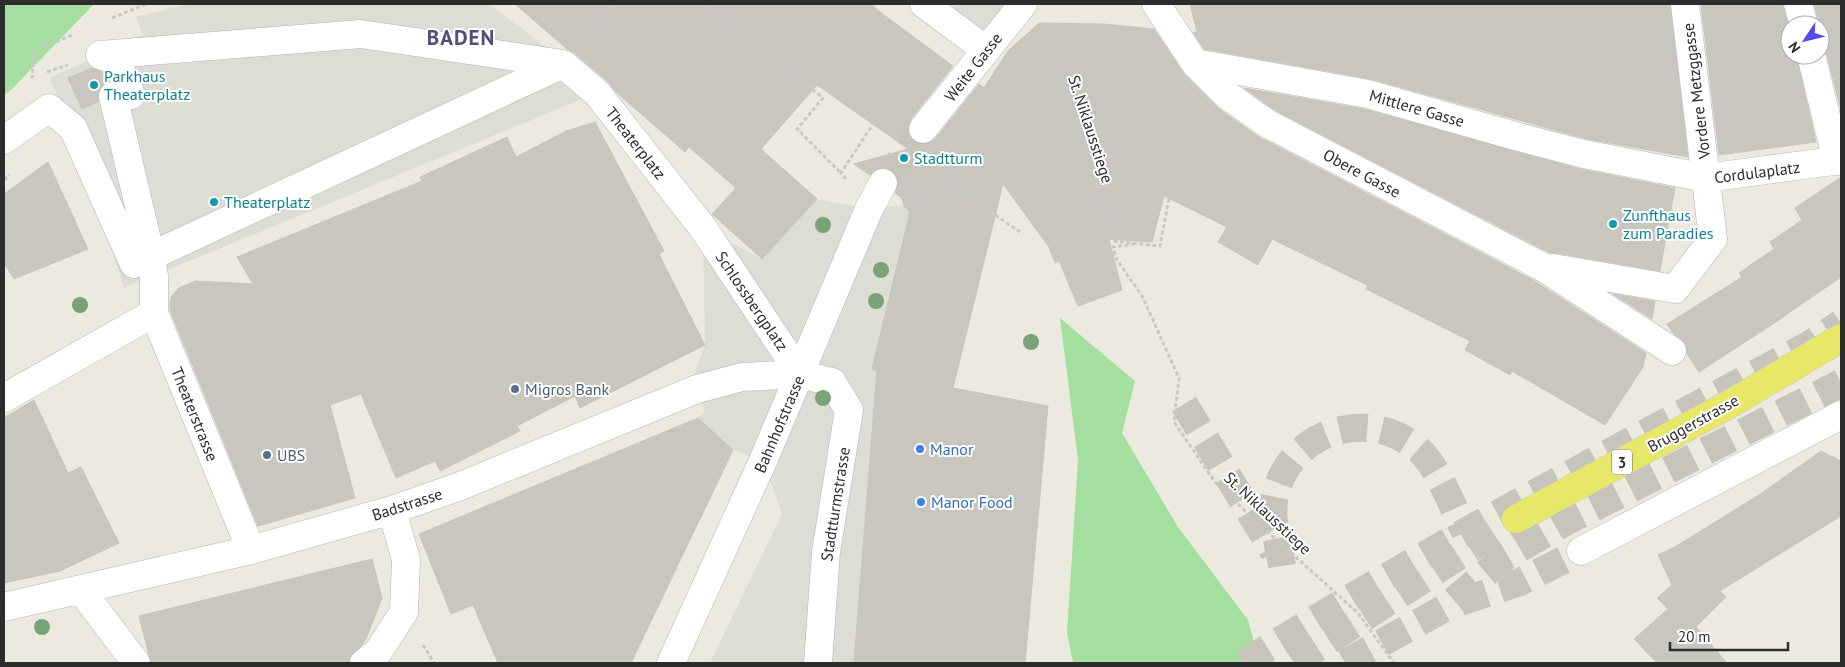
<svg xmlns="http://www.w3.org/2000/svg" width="1845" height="667" viewBox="0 0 1845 667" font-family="'PT Sans',sans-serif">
<rect width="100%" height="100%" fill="#eceadf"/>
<path fill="#a5df9f" d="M4,4H94L12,89L4,95Z
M1060,318L1135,381L1122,433L1178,527L1248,620L1260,663H1073L1067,633L1078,460Z"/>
<path fill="#dddcd5" d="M189,4H243V5L254,4H489L551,51L597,93L124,288L73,128L49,78L100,55L97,47L143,35L136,17Z
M955,4H1023L986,50L946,20Z
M817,199L869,209L912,204L901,376L874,413L854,663H710L782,514L763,461L733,450L698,418L705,412L693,377L705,345L703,228L762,259Z"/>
<path fill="#c8c6be" stroke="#c8c6b8" d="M515,4H871L880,12L953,66L911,119L908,126V134L913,141L921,144L929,143L935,139L979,84L984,88L1008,51L1039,23L1104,24L1154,29L1184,74L1218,108L1259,137L1533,280L1646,353L1643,367L1605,425L1512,371L1510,375L1465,350L1470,341L1366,289L1367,285L1272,239L1258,265L1218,242L1227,227L1164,196L1152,242L1109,239L1122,290L1078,306L1059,261L1055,263L1049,247L1003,184L953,388L1048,406L1025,663H854L877,370L872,369L910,212L904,206L902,198L895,193L899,182L896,175L891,170L882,167L875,170L870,175L854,164L908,149L817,85L761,149L817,199L762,259L712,214L736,188L689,147L685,152L617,93L607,81L573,52L567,49Z
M1190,4H1670L1688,157L1587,139L1371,79L1204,49L1193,32H1197Z
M1701,4H1783L1790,31V55H1796L1816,142L1719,155Z
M1814,4H1841V106H1840L1826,51L1820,43V25Z
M92,68L105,73L109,82L103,84L99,90L98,102L82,109L68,78Z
M1244,88L1364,109L1580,169L1675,188L1660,271L1556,253H1550L1276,111Z
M595,122L664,251L659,254L705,345L580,408L575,396L517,426L520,431L440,471L435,461L396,478L361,394L330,405L355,498L258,526L170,310V300L173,294L179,288L195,281L253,284L237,257L422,181L420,177L507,137L516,157L566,131Z
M48,162L88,249L14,279L4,263V194Z
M1841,177V277L1773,324L1699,372L1687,354L1686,344L1673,333L1667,324L1742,277L1739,273L1774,249L1770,242L1802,220L1795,208Z
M1613,294L1655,301L1652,319Z
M34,400L68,473L81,467L119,543L60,571L4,583V418Z
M698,418L733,450L631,663H498L473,605L451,614L419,534Z
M1821,451L1841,461V516L1720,591L1726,597L1696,627L1727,663H1657L1634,639L1668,609L1657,598L1672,585L1658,555L1673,548L1759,495Z
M372,559L382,598L368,634L363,644L350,657L349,663H151L139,616Z"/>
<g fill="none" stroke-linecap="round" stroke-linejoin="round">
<path stroke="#c6c4bb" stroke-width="28" stroke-dasharray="28 14" stroke-linecap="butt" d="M883,183L923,129
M1184,404L1274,552
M1282,566C1279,545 1271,522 1274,501C1285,433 1366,405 1418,449C1438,466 1453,508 1465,532
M1460,602L1520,582L1581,551
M1244,663C1428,547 1621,447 1812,343L1841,323
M1345,663L1445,608L1505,557L1567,521L1841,383"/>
<path stroke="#c6c4bb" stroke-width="28" stroke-dasharray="28 14" stroke-linecap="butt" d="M1294,663L1516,519"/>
<defs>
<path id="minor" d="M924,4L986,50
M1156,4L1195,63L1227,95L1268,124L1541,266L1672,351
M1798,4L1804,25
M100,55L361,34L563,64L597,93L703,228L800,374
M100,55L117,61L131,95L113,96L151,257L154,276V313L251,550
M1811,55L1837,161
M1195,63L1368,94L1515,136L1584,154L1706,178L1841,160
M923,129L1023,4
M4,140L49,108L73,128L134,264L563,64
M1553,268L1675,289L1713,239L1685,4
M4,398L154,313
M1581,551L1841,415
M81,590L136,663
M4,607L251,550L392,510L458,487L697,389L742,377L800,374L832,382L849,410L826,552L818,663
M364,663L378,652L404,612L406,560L392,510
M671,663L763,461L869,209L883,183"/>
<path id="major" d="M1516,519L1728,405L1841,338"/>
</defs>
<use href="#minor" stroke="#b3b2be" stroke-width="29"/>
<use href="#major" stroke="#c8c8c8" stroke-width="29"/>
<path stroke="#c8c8c8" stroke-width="3" stroke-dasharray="4 2.5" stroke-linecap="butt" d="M706,4L823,98L797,129L841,173
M112,18L146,4
M1046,31L1089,154L1113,241L1160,246L1169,198L1208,124
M585,38L613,4
M47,72L68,65
M34,76L32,77L35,50L72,35
M942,178L1020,232
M846,179L841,173L873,124
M4,180L10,175
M912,203L923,202L942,178L965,134
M1135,244L1113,247L1117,260L1142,296L1179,378L1174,422L1215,482L1259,524L1358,613L1394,663
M1544,575L1547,561
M423,645L434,663"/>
<use href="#minor" stroke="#fff" stroke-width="28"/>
<use href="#major" stroke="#e7e868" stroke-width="28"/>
</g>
<g fill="#7ba177">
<circle cx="823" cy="225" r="8"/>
<circle cx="881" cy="270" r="8"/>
<circle cx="876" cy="301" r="8"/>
<circle cx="80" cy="305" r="8"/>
<circle cx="1031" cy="342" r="8"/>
<circle cx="823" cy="398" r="8"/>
<circle cx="42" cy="627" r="8"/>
</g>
<g fill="#0f9aa8" stroke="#fff" stroke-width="2">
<circle cx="94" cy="85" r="5"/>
<circle cx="904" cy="158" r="5"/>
<circle cx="214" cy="202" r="5"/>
<circle cx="1613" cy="224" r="5"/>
</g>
<g fill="#5c6f8a" stroke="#fff" stroke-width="2">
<circle cx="515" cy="389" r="5"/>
<circle cx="267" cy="455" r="5"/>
</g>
<g fill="#3f7fe0" stroke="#fff" stroke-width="2">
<circle cx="920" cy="449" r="5"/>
<circle cx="921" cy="502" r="5"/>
</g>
<g text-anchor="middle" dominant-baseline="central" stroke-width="4" stroke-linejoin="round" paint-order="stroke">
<rect fill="#fff" stroke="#6b6b6b" stroke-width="1" x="1612" y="449.5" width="20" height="25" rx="4"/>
<g font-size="15" font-weight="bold" fill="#2c2c2c">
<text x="1622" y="462">3</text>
</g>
<g font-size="16" fill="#2c2c2c" stroke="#fff">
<text transform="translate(973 67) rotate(-52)">Weite Gasse</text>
<text transform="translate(1696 91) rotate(-97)">Vordere Metzggasse</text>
<text transform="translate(1417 108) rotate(16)">Mittlere Gasse</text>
<text transform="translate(1091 129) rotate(72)">St. Niklausstiege</text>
<text transform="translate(636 143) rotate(52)">Theaterplatz</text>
<text transform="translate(1757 172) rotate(-7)">Cordulaplatz</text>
<text transform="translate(1362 173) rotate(28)">Obere Gasse</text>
<text transform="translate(752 301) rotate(56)">Schlossbergplatz</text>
<text transform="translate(195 414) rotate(68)">Theaterstrasse</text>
<text transform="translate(1693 423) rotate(-29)">Bruggerstrasse</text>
<text transform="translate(779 424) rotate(-67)">Bahnhofstrasse</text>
<text transform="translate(407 504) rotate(-18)">Badstrasse</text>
<text transform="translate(835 504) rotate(-81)">Stadtturmstrasse</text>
<text transform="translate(1268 513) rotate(43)">St. Niklausstiege</text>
</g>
<g font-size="16" fill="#0d838f" stroke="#fff" text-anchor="start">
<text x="104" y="76">Parkhaus<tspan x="104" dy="18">Theaterplatz</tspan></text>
<text x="914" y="158">Stadtturm</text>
<text x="224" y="202">Theaterplatz</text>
<text x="1623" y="215">Zunfthaus<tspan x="1623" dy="18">zum Paradies</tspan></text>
</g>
<g font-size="16" fill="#4e5e75" stroke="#fff" text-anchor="start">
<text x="525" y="389">Migros Bank</text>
<text x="277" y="455">UBS</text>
</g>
<g font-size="16" fill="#366cbe" stroke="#fff" text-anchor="start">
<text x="930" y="449">Manor</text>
<text x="931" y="502">Manor Food</text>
</g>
<g font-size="21" font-weight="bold" letter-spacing="1" fill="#514e7a" stroke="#fff">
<text x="461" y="37">BADEN</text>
</g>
</g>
<rect width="1845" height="667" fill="none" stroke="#2c2c2c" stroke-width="10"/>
<g transform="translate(1805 40) rotate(235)"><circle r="24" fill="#ffffff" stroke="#ababab"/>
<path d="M0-4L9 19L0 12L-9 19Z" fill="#534aef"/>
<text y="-8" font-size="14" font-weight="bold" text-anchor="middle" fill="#2c2c2c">N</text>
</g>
<path d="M1670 642v8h118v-8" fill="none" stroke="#2c2c2c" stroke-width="2.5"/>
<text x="1678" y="642" font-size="15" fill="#2c2c2c" stroke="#ffffff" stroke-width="4" paint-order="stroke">20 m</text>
</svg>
